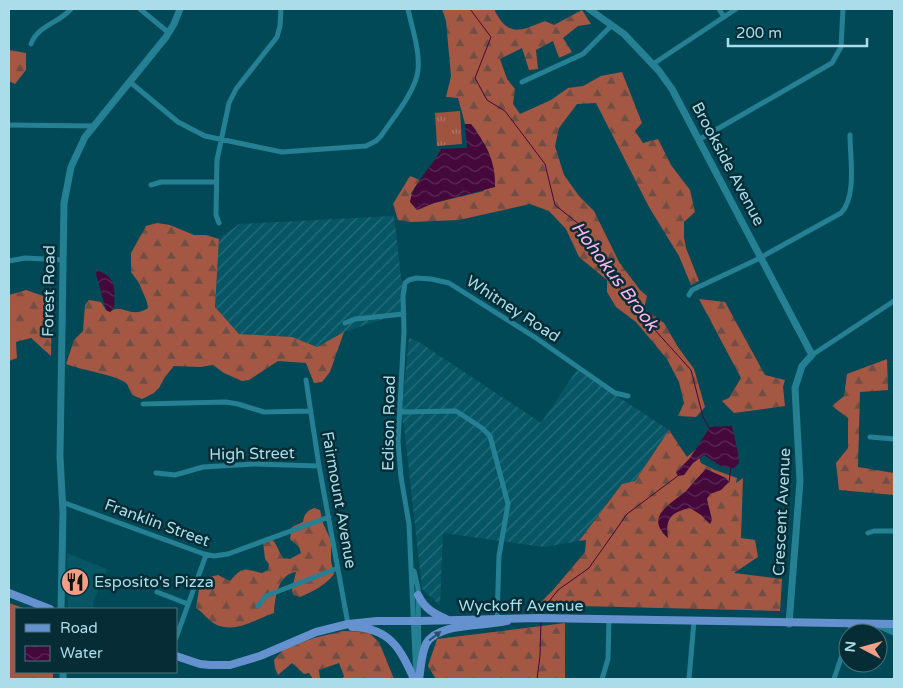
<svg xmlns="http://www.w3.org/2000/svg" width="903" height="688" viewBox="0 0 903 688" font-family="'Varela Round',sans-serif">
<defs>
<pattern id="industrial-furrows" width="10" height="10" patternUnits="userSpaceOnUse" patternTransform="scale(1.25)"><rect width="10" height="10" fill="#065666"/><path d="M-1 1l2-2M0 10L10 0M9 11l2-2" fill="none" stroke="#286e7c"/></pattern>
<pattern id="grass-tufts" width="24" height="20" patternUnits="userSpaceOnUse" patternTransform="scale(1.25)"><rect width="24" height="20" fill="#9f5440"/><path d="M3 7l-1-3M5 7V3M7 7l1-3M15 17l-1-3M17 17v-4M19 17l1-3" fill="none" stroke="#ad7465"/></pattern>
<pattern id="forest-firs" width="22" height="20" patternUnits="userSpaceOnUse" patternTransform="scale(1.25)"><rect width="22" height="20" fill="#a45743"/><path d="M5 1l3.5 6h-7zM16 11l3.5 6h-7z" fill="#714e44"/></pattern>
<pattern id="water-waves" width="16" height="10" patternUnits="userSpaceOnUse" patternTransform="scale(1.25)"><rect width="16" height="10" fill="#44083a"/><path d="M0 5q4-4 8 0t8 0" fill="none" stroke="#5c2b57"/></pattern>
</defs>
<rect width="100%" height="100%" fill="#024957"/>
<path fill="#065666" d="M67,553L107,569L93,603L94,609L68,608Z"/>
<path fill="url(#industrial-furrows)" d="M394,216L405,312L344,332L317,347L292,337L239,334L215,307L219,239L239,224Z
M409,338L419,342L541,423L577,370L669,430L635,481L622,484L579,541L545,547L443,533L440,605L422,589L404,425L401,418Z"/>
<path fill="url(#grass-tufts)" d="M460,111L462,144L437,146L435,113Z"/>
<path fill="url(#forest-firs)" d="M442,9H494C508,38 520,31 545,21L554,25L582,10L591,24L578,26L563,38L572,52L559,58L553,41L536,50L538,69L529,70L522,48L500,59L507,79L515,89L513,104L520,114L551,100L568,88L583,86L601,76L622,72L642,123L635,131L643,143L658,139L671,165L690,190L695,212L684,222V237L686,248L699,281L691,285L679,256L649,207L596,103L577,104L559,128L555,146L564,175L579,196L594,211L619,262L640,290L647,296L644,309L664,323L678,347L694,369L705,407L696,417L678,416L684,403L679,382L667,359L636,322L616,307L607,292V280L579,257L566,229L549,211L530,204L459,220L412,222L398,220L393,204L410,176L420,180L411,193L417,209L434,203L484,191L471,124H465L458,98L446,97L451,76L446,21Z
M9,50L26,53V70L15,84L9,81Z
M157,223L170,225L194,235H206L219,239L215,307L239,334L292,337L317,347L344,332L330,372L322,382L314,383L306,363L278,361L249,380L242,381L224,373L213,365L200,367L174,366L165,377L159,388L154,393L142,399L132,395C130,392 129,387 127,384C118,375 80,370 66,364L74,340L83,331L85,305L89,300L101,302L106,310L110,312C121,302 131,320 148,308L147,302L139,283L131,272V253L146,226Z
M26,290L52,299L51,356L31,338L16,342L17,358L9,361V295Z
M699,299L725,302L765,375L785,380L783,387L785,406L734,413L722,401L729,398L741,378Z
M887,359L888,390L860,392L858,467L894,473V495L839,490L836,463L848,448V418L832,406L844,396L847,374Z
M669,430L687,457L696,449L701,463L715,470L737,478L736,483L743,478L741,538L755,540L758,557L734,573L782,579L780,611L538,605L553,590L585,552L586,540L579,541L622,484L635,481Z
M314,508L320,510L323,523L331,541V561L334,574C326,585 312,592 300,597L293,595L292,589L296,572C278,574 275,597 274,613C257,619 235,633 217,625C209,622 204,613 196,608L199,589L206,578L218,575L230,581C244,565 243,569 262,573L268,570L269,564L265,559L263,541L269,537C277,542 278,551 283,558L290,559L301,553L299,547L290,539L292,527L303,522C304,514 307,511 314,508Z
M9,603L26,609H16V672H53V679H9Z
M565,623V679H436L428,666L437,639Z
M343,631L368,632L379,642L394,679H342L344,676L339,663L319,670L320,679H313L309,673L304,674L292,663L278,675L275,668L274,660L284,649L314,638Z"/>
<path fill="url(#water-waves)" d="M465,124H471C486,144 496,161 495,187L434,203L417,210L410,202C413,182 432,168 441,149L467,148Z
M95,270C117,276 115,288 114,308L110,312L106,310Z
M732,426L738,453L739,463L734,468L721,466L704,455L693,463L684,475L678,476L676,472L690,458L710,427Z
M706,469L726,478L729,482L721,490L710,494L707,499L712,520L710,524L701,515L690,508C671,512 665,519 668,538C643,516 672,504 687,490C693,483 699,476 706,469Z"/>
<g fill="none" stroke-linecap="round" stroke-linejoin="round">
<path stroke="#44083a" stroke-width="1" d="M470,9L491,37L475,78L487,100L505,111L545,164L555,205L580,225L627,299L691,370L703,417L710,429
M729,482L731,468
M543,614L544,608L558,590L589,568L627,514L679,475
M537,679L540,656L541,620"/>
<path stroke="#258094" stroke-width="5" d="M140,9L169,33
M719,9L724,17
M31,44C38,25 58,24 71,9
M653,64L736,9
M130,82L178,122L205,136L282,152L366,146L376,141L381,136C393,118 416,91 418,70C420,50 412,28 408,9
M522,82L583,54L612,25
M9,125L94,126
M700,139L832,63L841,47L843,9
M151,185L161,182H216
M219,223L216,215L217,160L229,103L236,89L277,37L280,26L281,9
M9,261L25,258L63,260
M689,295L692,290L756,260L841,213C857,196 850,158 850,135
M345,323L355,319L404,314
M812,355L894,301
M306,380L319,466L348,624
M143,404L226,402L238,404L264,412L311,411
M400,412L456,411L482,428L490,436L508,504L499,556L497,619
M870,437L894,439
M156,473L175,475L203,467L254,464L319,466
M62,502L204,554L214,556L228,554L329,517
M868,533L874,531H894
M414,571L418,588L419,660
M157,592L188,604
M258,606L266,596L338,568
M849,633L852,624
M176,638L206,555
M416,678L409,524L401,477L398,442L404,331L403,296L405,283L409,280L416,278L431,279L449,283L536,338L615,393L628,396
M602,679L608,659L609,620
M689,679L694,621
M834,679L848,637"/>
<path stroke="#258094" stroke-width="7" d="M589,9L624,34L659,71L672,89L812,355L802,366L795,388L800,481L789,624
M61,609L63,512L60,457L64,203L71,167L85,137L166,37L174,24L180,9
M876,624L894,632
M63,672V679"/>
<path stroke="#6591cf" stroke-width="8" d="M9,593L50,609
M418,595C425,609 433,613 446,619
M352,627C390,628 400,648 414,679
M176,656L200,664L210,665H230L260,656L316,632L348,624L377,621H419L538,618L894,624
M419,679C421,668 421,655 426,644C438,622 484,627 507,621"/>
</g>
<defs><path id="oneway-solid" d="M-6-.8H1V-3.2L6.5 0L1 3.2V.8H-6Z" transform="scale(1.25)"/></defs>
<use fill="#27506b" href="#oneway-solid" transform="translate(435 636) rotate(-37)"/>
<defs>
<symbol id="restaurant-disc" viewBox="-11 -11 22 22"><circle r="9.5" fill="#f49e87" stroke="#062d35"/><path d="M-5-6h1v4h1v-4h1v4h1v-4h1v5L-1.5 .5V6h-2V.5L-5-1ZM5-6V6H3V1.5H1.5Q1.5-4 5-6Z" fill="#111"/></symbol>
</defs>
<g fill-rule="evenodd">
<use href="#restaurant-disc" x="59" y="566" width="32" height="32"/>
</g>
<g text-anchor="middle" dominant-baseline="central" stroke-width="5" stroke-linejoin="round" paint-order="stroke">
<g font-size="16" fill="#aadcea" stroke="#062d35">
<text transform="translate(728 164) rotate(62)">Brookside Avenue</text>
<text transform="translate(49 291) rotate(-89)">Forest Road</text>
<text transform="translate(513 309) rotate(33)">Whitney Road</text>
<text transform="translate(389 423) rotate(-89)">Edison Road</text>
<text transform="translate(252 454) rotate(-1)">High Street</text>
<text transform="translate(339 500) rotate(80)">Fairmount Avenue</text>
<text transform="translate(782 512) rotate(-87)">Crescent Avenue</text>
<text transform="translate(157 523) rotate(20)">Franklin Street</text>
<text x="521" y="606">Wyckoff Avenue</text>
</g>
<g font-size="16" fill="#aadcea" stroke="#062d35" text-anchor="start">
<text x="94" y="582">Esposito's Pizza</text>
</g>
<g font-size="18" font-style="italic" fill="#fdb3ea" stroke="#062d35">
<text transform="translate(615 276) rotate(53)">Hohokus Brook</text>
</g>
</g>
<rect width="903" height="688" fill="none" stroke="#aadcea" stroke-width="20"/>
<rect x="15" y="608" width="162" height="65" fill="#062d35" stroke="#48737d"/>
<rect x="25" y="624" width="25" height="8" fill="#6591cf" stroke="#48737d"/>
<text x="60" y="633" font-size="15" fill="#aadcea">Road</text>
<rect x="25" y="646" width="25" height="15" fill="url(#water-waves)" stroke="#48737d"/>
<text x="60" y="658" font-size="15" fill="#aadcea">Water</text>
<g transform="translate(863 648) rotate(276)"><circle r="24" fill="#062d35" stroke="#48737d"/>
<path d="M0-4L9 19L0 12L-9 19Z" fill="#f49e87"/>
<text y="-8" font-size="14" font-weight="bold" text-anchor="middle" fill="#aadcea">N</text>
</g>
<path d="M728 38v8h139v-8" fill="none" stroke="#aadcea" stroke-width="2.5"/>
<text x="736" y="38" font-size="15" fill="#aadcea" stroke="#062d35" stroke-width="4" paint-order="stroke">200 m</text>
</svg>
